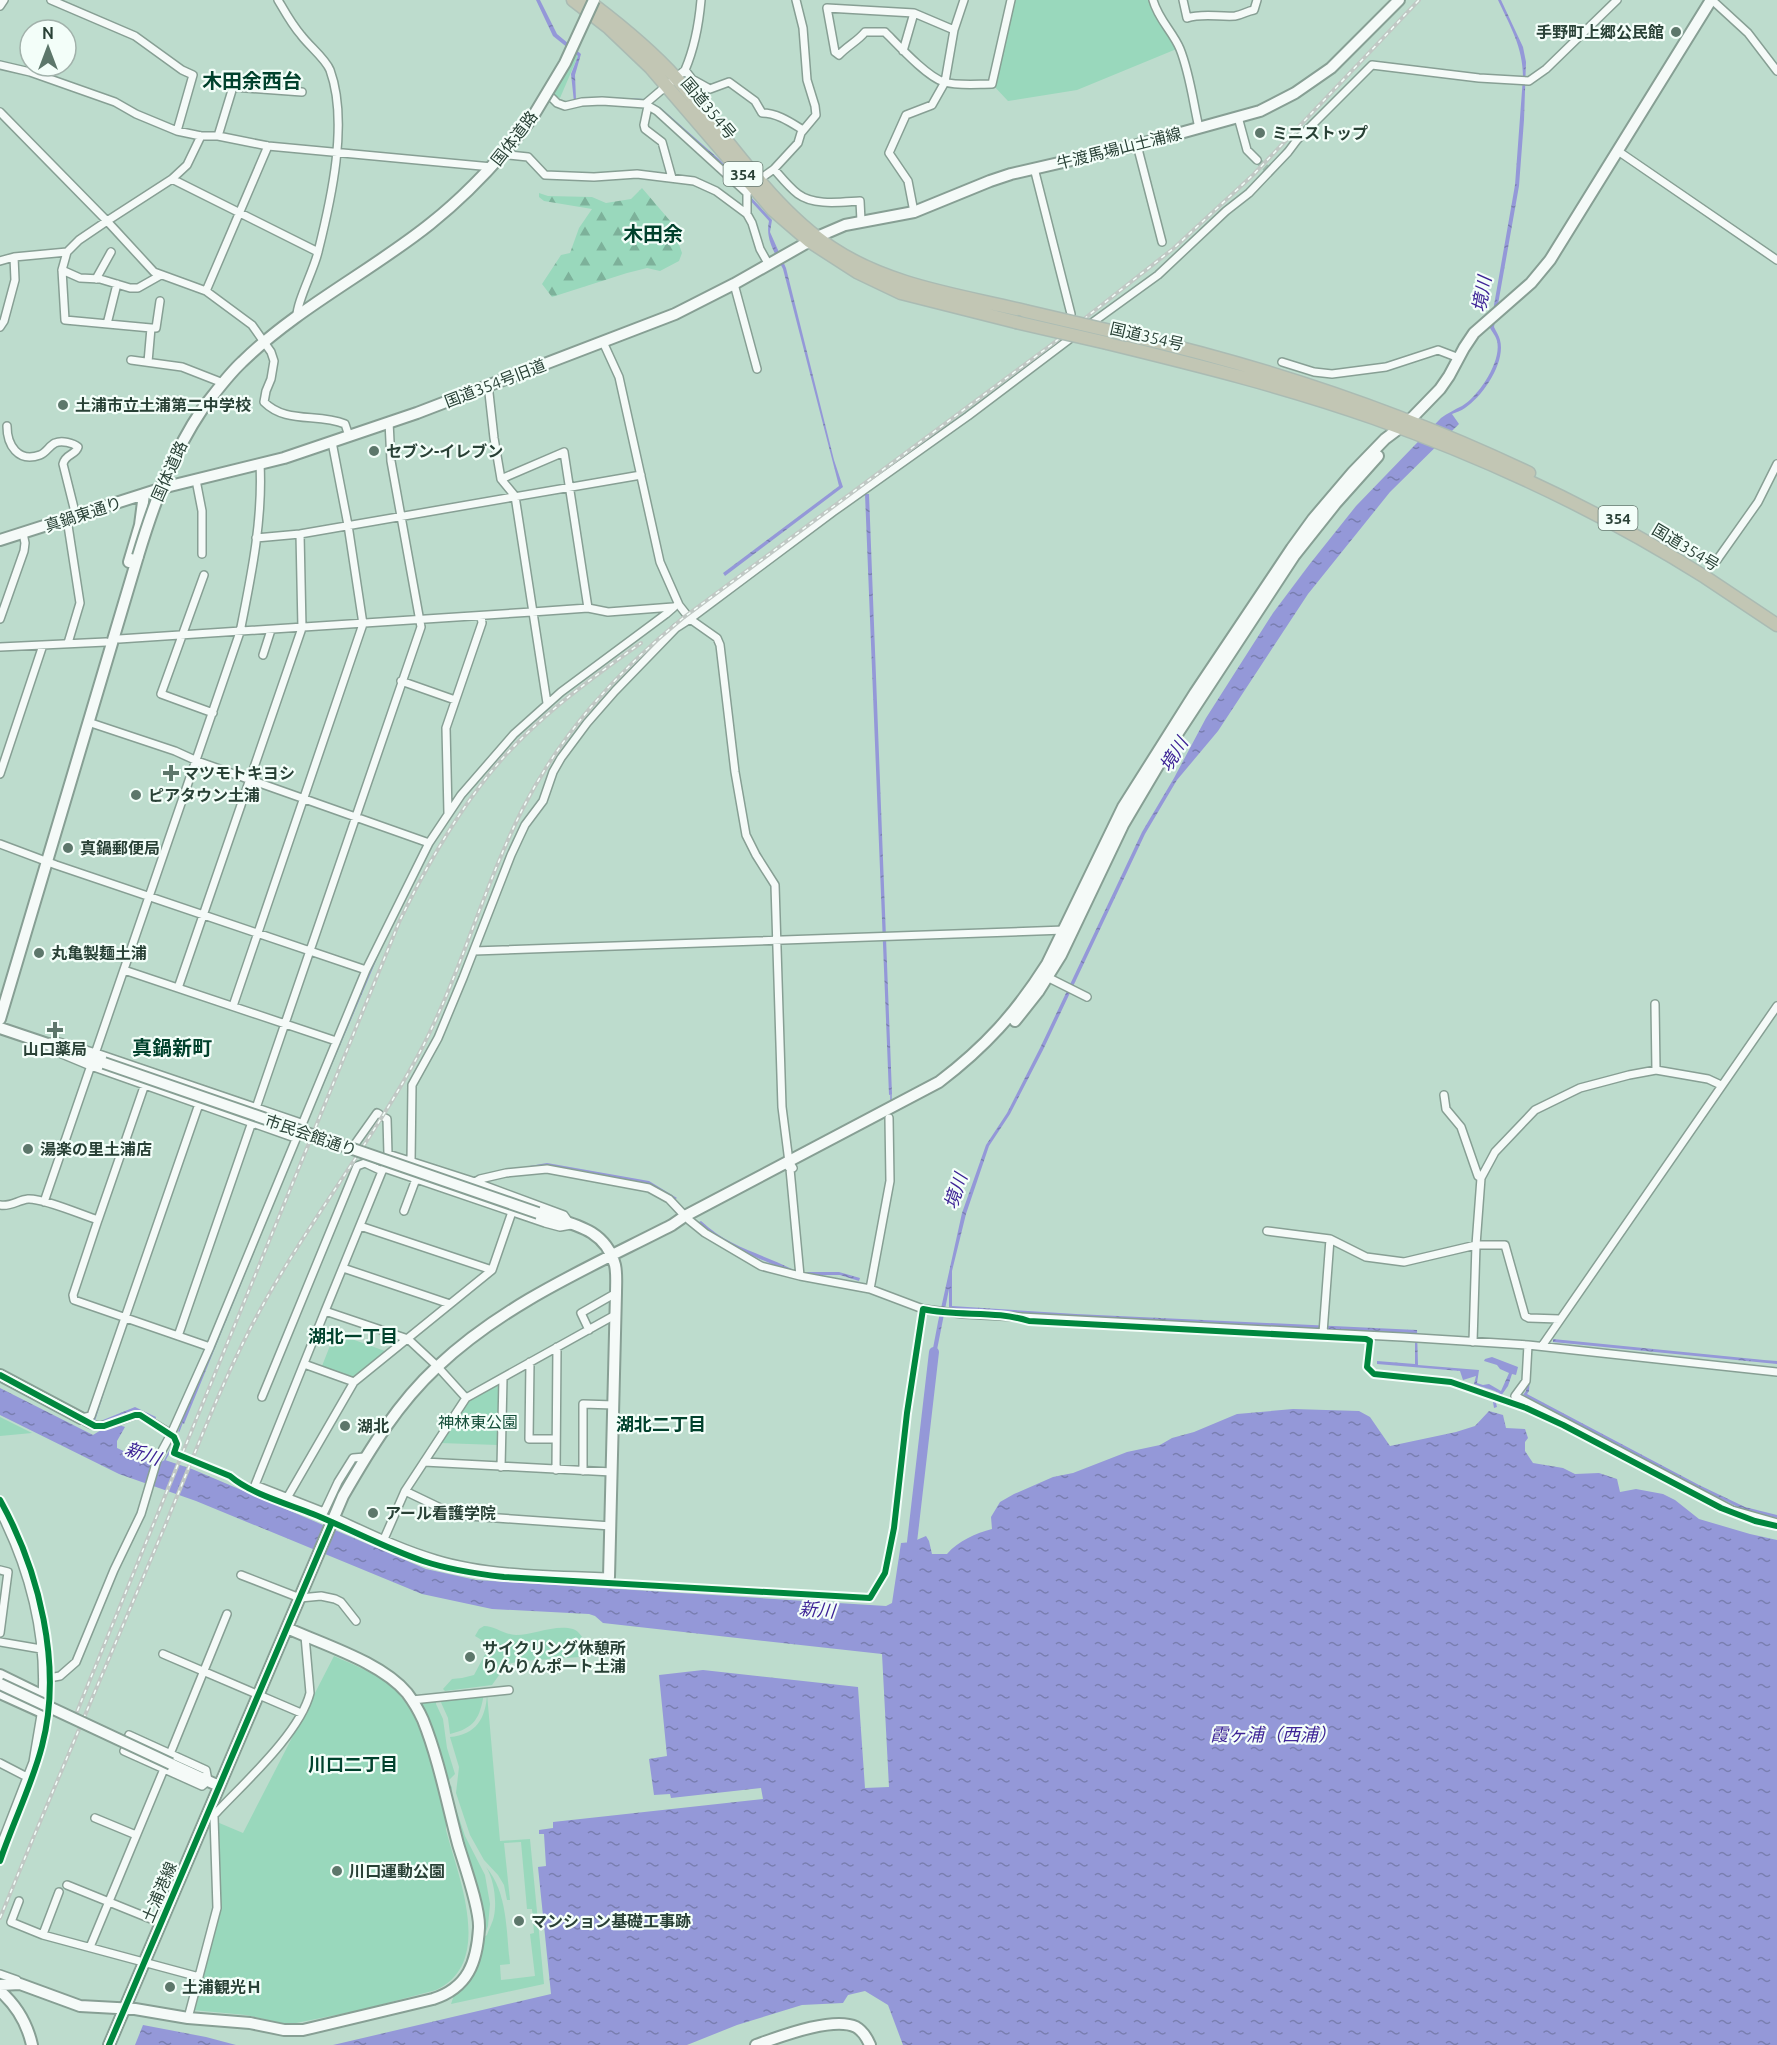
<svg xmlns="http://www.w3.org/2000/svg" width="1777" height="2045" viewBox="0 0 1777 2045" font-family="Ubuntu,'Noto Sans JP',sans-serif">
<defs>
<pattern id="forest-firs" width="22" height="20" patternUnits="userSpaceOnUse" patternTransform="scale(1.5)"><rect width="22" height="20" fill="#99d8bc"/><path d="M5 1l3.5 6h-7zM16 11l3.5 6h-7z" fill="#7db19a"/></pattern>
<pattern id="water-ripples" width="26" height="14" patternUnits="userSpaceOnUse" patternTransform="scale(1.5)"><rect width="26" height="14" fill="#9498d8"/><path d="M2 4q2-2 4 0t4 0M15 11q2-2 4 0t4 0" fill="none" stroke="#797eb0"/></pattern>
</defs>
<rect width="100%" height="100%" fill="#bddccd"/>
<path fill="#99d8bc" d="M1011,0H1153L1179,48L1077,90L1008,101L992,84Z
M576,54L578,56L560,98L553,95Z
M335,1333L385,1351L353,1377L322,1366Z
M496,1384L500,1386L498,1445L440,1443L468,1400Z
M0,1417L32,1433L0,1436Z
M484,1626C495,1626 505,1635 516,1635C533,1635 555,1624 573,1629C579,1631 583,1638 586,1643H593L594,1656L523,1661L507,1664L492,1685L445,1691L443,1689L452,1679L462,1678L474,1675L490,1645L475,1636L479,1629Z
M334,1656C354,1665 378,1674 394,1689C426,1720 434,1780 446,1822V1830C458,1876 495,1963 436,1990L361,2010L296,2023H281L246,2015L193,2010L219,1909L217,1822L243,1833Z
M484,1693C480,1718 475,1728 450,1734L448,1718L439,1698Z
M487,1694L500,1841L530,1839L544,1984L451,2004L455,1992L460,1987L482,1925L414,1701L436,1698V1704L443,1719L447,1748L455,1774L447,1782L452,1787L451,1794L465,1836L485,1875L490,1904L488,1926L484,1937L487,1935C489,1929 493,1922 494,1916C497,1901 494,1879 486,1867C508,1893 506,1931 510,1964L500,1965L501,1980L535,1976L530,1934L534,1933L532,1909H527L521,1842L504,1843L510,1900H507L504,1885L498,1875L484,1860L470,1835L456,1793L459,1767L450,1737C476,1735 486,1718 487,1694Z"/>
<path fill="url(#forest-firs)" d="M642,188L671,222L682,253L679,261L660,271L647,268L627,273L552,297L542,284L561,255L570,253L579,228L592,209L544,201L539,197V193L548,196L592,197L606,203L631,199Z"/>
<path fill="url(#water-ripples)" d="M536,0H540L557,34L581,54L575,75L576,99L602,97L645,99L661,108L720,160L751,191L750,196L772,220L770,232L786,268L834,460L843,487L725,576L723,573L839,486L783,269C775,253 765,239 769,221L748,198L648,104L574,102L571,74L578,56L553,36Z
M1498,0H1501L1523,47L1526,62L1524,120L1519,186L1494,327C1496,331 1499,336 1500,340C1506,362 1483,396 1465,408C1461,411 1456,412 1452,414L1459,424L1390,492L1308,594L1218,731L1177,780L1145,834L1043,1050L1010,1114L989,1146L966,1214L952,1271V1306L1076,1314L1417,1330L1418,1365L1479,1370L1477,1383L1483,1385L1489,1384L1501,1391L1509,1373L1500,1369L1497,1365L1484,1361L1485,1359L1492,1357L1518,1367L1516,1375L1512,1374L1508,1386L1496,1403L1497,1407L1494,1408L1493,1402L1499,1393C1489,1388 1484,1388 1474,1384L1476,1376L1463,1380L1460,1371L1377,1364V1361L1415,1364V1333L1317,1330L1233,1324L984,1313L949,1309V1289L934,1365L930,1364L938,1322L962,1213L986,1145L1007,1113L1040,1048L1142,832L1174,778L1206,718L1273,613L1309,565L1356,506L1441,418C1448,413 1454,410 1462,406C1479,396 1502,361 1497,341C1496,336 1492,332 1490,328L1515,185L1523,77C1523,47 1510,26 1498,0Z
M865,494H869L892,1094L889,1095Z
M379,947L381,949L300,1140L184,1424L181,1422L192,1392Z
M547,1163L649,1181L677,1198L674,1200L648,1184L578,1170L547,1167L481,1177L478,1175Z
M701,1221C730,1248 761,1253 794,1270L802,1272H839L860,1278L859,1281L840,1275H802L794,1274C761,1258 726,1248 697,1223Z
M124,1320L175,1336L173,1338L126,1323L95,1421L98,1422L135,1407L156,1417L155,1420L135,1410L101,1423L92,1422Z
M1553,1339L1764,1360L1777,1361V1364L1553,1342Z
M1529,1351L1532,1352L1529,1391L1527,1394L1699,1485L1745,1507L1777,1515V1518L1744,1510L1697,1487L1523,1395L1526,1391Z
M0,1388L93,1435C103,1429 113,1422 125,1427L117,1441V1448L154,1465L165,1460L192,1469L426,1569L476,1580L886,1606L892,1603L901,1543L912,1542L926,1536L929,1541L932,1554H947C958,1541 976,1533 992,1529L991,1517L1000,1502L1014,1494L1053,1477L1073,1473L1127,1452L1160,1445L1172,1438L1194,1432L1237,1414L1293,1409L1359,1411L1370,1417L1390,1446L1456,1432L1475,1426L1489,1411L1503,1415L1506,1428L1525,1429L1528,1438L1525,1442V1451L1533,1463L1563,1468L1575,1474L1599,1473L1617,1479L1620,1492L1636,1489L1663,1494L1675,1500L1699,1519L1750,1534L1777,1540V2045H903L888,2005L865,1991L848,1995L843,2003L802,2005L737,2025L687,2045H333L551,1994L538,1867L546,1866L544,1834H539V1830L553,1828V1822L763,1799L761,1788L671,1798L670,1794L654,1795L649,1759L667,1756L659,1675L703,1670L858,1687L865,1788L889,1787L882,1654L603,1623L595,1616L589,1614L492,1609L422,1594L196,1501L119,1474L0,1415Z
M143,2025L206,2037L236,2045H135Z"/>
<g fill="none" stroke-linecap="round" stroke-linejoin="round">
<path stroke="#9498d8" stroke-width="1.5" d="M891,1094V1100
M179,1431L182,1423
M165,1460L173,1445"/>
<path stroke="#9498d8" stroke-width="10" d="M913,1554L912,1542L934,1352"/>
<path stroke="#9fbdaf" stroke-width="7" stroke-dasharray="7 3.5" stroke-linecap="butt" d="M1257,160L1266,168"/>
<defs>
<path id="street" d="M51,0L135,36L182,70L193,75L177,131
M278,0C285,12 292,25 301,35C309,46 325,58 330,70C349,122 331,200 318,252C314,270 296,303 297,317
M1153,0C1158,19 1173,32 1180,49C1190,74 1193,102 1199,128
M1183,0L1187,18C1202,13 1218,17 1235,16C1242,15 1247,11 1254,10L1257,0
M1712,0L1748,33L1777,71
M0,6L4,0
M954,30L914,13L827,8L835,52L839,55C847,46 858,41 865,32H885C898,45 927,77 944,82C958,86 977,84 992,84L1011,0
M903,51L914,13
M0,65L30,72L115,102L136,114L177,131L201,136H218L268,146L492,167
M685,70C694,49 699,23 701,0
M552,98L557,103L565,106L582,102L602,101L645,104L657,111L747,193
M645,104L685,70L692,79L710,89L729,82L755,101L762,113C777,113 790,122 803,130
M648,106L644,125L645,129L662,142L672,178
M0,112L107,221L154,272L206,291L252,325L271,352L274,361L271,379L266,391L264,402C286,424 317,413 345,424L349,436
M1238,117L1247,150L1257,160
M218,136L233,87L302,92
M1137,145L1162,242
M1618,151L1777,260
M504,152L509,155L528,157L545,175L594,177L637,174L694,181L716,191L747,214L752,223L760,249L769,265
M1034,168L1071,314
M774,169C781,177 789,187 798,194C814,206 841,202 860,201L861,221
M172,179L318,252
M760,179L774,169L798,143L801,133L816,115L815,106L807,80L803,28L796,0
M914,212L908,181L889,153L906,115L932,105L945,82L954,30L964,0
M747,214V193L749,191
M67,252L62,270L65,320L151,328L148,362
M0,261L14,257L67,252L79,240L107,221L172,179L187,165L201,136
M62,270L80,278L100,279L130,288H138L161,275
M96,279L111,252
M734,284L757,369
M206,291L268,146
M107,324L117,284
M1089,325L1158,275L1226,211L1249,193L1288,152L1297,140L1372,65L1479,78L1529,81L1546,69L1617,0
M0,327L4,321L15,280L14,257
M151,328H156L160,301
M603,342L619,377L660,562L679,605L690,619L717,638L720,645L735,772L746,835L756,855L775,885L782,1107L789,1162L793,1168
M131,360L182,367L223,383
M1282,362L1314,372L1332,374L1386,367L1438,350L1459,358
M488,384L494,438L501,479L515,496L547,703
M7,426C7,445 18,463 40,455C46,453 49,446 55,443C62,440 73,443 78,447C76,455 65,454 63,464L76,516
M501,479L564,452L588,608
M196,480L202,511V554
M67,519L80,603L68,643
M256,538L300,534L641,475
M1717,560L1758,502L1777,464
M204,575L161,694L213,713
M0,619L24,551L25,543L23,533
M119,639L532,612L588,608L608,612L673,607
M0,647L106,642
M263,655L271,630
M401,681L455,700
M88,722L175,751L197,761L429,843
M0,774L43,645
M448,813L446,728L482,623L481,616
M0,844L56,865L366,970
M474,951L1065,930
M124,970L336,1041
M1047,977L1087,997
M178,988L302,628L300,534
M1655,1004L1656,1070
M233,1006L363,624L348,525L332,442
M50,1042H59L96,1053L301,1123
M52,1050L88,1065L295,1138
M1444,1095L1446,1109L1461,1127L1478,1176L1481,1178
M256,1108L421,627L391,461L389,422
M385,1118L387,1119L388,1154
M355,1144L377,1113L379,1114
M388,1154L475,1182L564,1215L571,1225L560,1227L545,1223L384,1168Z
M411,1162L412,1085L438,1038L463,978L511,855L525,825L543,801L553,772L561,758L587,723L615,691L676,628L690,619L833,512L968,416L1075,335
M787,1165L790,1169L800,1276
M475,1182L480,1179L506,1173L547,1169L649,1188L669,1199L685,1216
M44,1202L240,632C251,577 263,520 260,464
M0,1205C11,1207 18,1200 28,1199C43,1198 82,1215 98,1220L73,1295L74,1300L210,1347
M404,1211L416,1179
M98,1220L145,1084
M689,1220L705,1233L761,1266L800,1276L870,1289L923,1309L963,1314L1402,1337L1528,1345L1526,1381L1515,1396L1732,1510L1777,1523
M360,1226L492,1270
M1267,1231L1330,1239L1366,1257L1404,1262L1476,1245H1505L1525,1316L1529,1318L1559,1319
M343,1268L450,1304
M870,1289L890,1181L889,1118
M325,1311L383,1169
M589,1330L581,1313L616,1293
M1323,1333L1330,1239
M178,1336L252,1122
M1473,1342L1476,1245L1481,1178L1495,1152L1535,1110L1580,1088L1629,1075L1656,1070L1708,1079L1721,1085
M1528,1345L1777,1372
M1542,1346L1777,1006
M530,1362L529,1439H556
M304,1364L354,1382
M262,1397L357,1166L365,1163L382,1171
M81,1418L91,1416L199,1104
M81,1418C98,1434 117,1421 135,1415H140L171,1434
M365,1457L353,1458L338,1482L324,1512L255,1485L325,1311L408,1339L437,1366L466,1398
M424,1462L612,1472
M501,1467L503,1378
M556,1470L557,1347
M583,1471V1404L614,1405
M405,1491L455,1515L611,1526
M287,1498L354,1382L492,1270L512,1212
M0,1512C29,1569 46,1634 42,1698
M334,1517C367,1532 401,1549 436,1559C488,1575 555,1575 609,1577
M384,1539L405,1491L466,1398L615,1315
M0,1570L8,1572L0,1633
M241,1575L300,1598L321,1596L335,1599L341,1602L356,1621
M0,1642L41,1649
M163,1654L301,1713
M43,1679L60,1676L76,1662L114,1570L141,1514L157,1460L171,1434L210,1347L366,970L429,843L461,795L514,734L561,692L666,614L674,607
M412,1700L509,1690
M124,1751L202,1786L208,1781L206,1770L129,1735
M170,1754L227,1614
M0,1763L27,1777
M216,1813C244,1783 300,1733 310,1693L305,1636
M95,1818L136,1835
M0,1847L33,1762L42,1709
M67,1885L161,1923
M19,1901L11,1922L43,1935L199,1977
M43,1934L59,1892
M90,1947L164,1769
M0,1974L17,1980L20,1984
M188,2018L217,1908L214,1817"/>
<path id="secondary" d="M203,408C216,392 227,376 242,362C297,308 370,272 430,224C469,193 502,157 532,118
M0,540L166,487L284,458L417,413L675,314L734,284L817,237L845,225L914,212L990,181L1011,174L1137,145L1260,111L1295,93L1331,68L1399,0
M129,562L140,525L144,494
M0,1019L138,556
M1015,1021L1038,992L1061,955L1123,825L1172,742L1294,556L1336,503L1378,456
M0,1028L104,1063
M538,1213C570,1224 605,1227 615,1265C617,1274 616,1284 616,1293L609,1577
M0,1375L81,1418
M0,1675L43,1696
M0,1693L42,1712
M171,1764L219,1786
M0,1985L20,1984L80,2006L135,2009L188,2018L250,2023L284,2030H303L433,1999C468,1988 477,1962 479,1928C480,1908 464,1864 458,1844C447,1803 439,1760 423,1720C419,1711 413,1701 407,1693C381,1662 324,1645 287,1628
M0,1991C17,2006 27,2023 32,2045
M109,2045L343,1496C370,1449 398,1403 437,1367C505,1303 590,1267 672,1225L685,1216L939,1082C985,1047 1016,1013 1047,964L1123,807L1195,693L1292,548L1313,519L1353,472L1385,439L1409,421L1440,389L1449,376L1464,348L1474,333L1531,283L1550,260L1711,0
M756,2045C779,2037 833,2016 856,2027C863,2031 867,2038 870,2045"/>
<path id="highway" d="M573,0L608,27L651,68L773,210L809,241L857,272L901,293L1016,322
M587,0C619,24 649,48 676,78C724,133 770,207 832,248C889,286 959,295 1025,311
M1128,335C1266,367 1401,412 1529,473
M1107,343C1197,365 1286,387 1374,418C1489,459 1602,512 1705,577C1729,593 1753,609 1777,625"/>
</defs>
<use href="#street" stroke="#879f94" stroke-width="10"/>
<use href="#secondary" stroke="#879f94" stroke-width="14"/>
<use href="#highway" stroke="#aabbb3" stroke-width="15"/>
<use href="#street" stroke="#f5faf8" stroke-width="7"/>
<use href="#secondary" stroke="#f5faf8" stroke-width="10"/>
<use href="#highway" stroke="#c2c6b4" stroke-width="12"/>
<defs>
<path id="rail" d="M74,1719L400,920C423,873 448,828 480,786C523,728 583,684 641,643
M0,1918C51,1794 104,1671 156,1547C187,1475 214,1399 250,1329C300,1232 370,1146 421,1050C461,973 483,888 522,810C561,733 617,672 683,618L1051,345L1174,248L1254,174L1419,0"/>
</defs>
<use href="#rail" stroke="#c0c8c4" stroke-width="4"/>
<use href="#rail" stroke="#f3fef9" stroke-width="1.5" stroke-dasharray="4.5" stroke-linecap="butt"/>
<defs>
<path id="secondary-bridge" d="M532,118L565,63L594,0
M138,556C154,503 172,454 203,408
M104,1063L538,1213
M0,1684L171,1764"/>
<path id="highway-bridge" d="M1025,311L1128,335
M1016,322L1107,343"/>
</defs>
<use href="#secondary-bridge" stroke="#879f94" stroke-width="14" stroke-linecap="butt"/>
<use href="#highway-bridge" stroke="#aabbb3" stroke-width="15" stroke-linecap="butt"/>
<use href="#secondary-bridge" stroke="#f5faf8" stroke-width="10"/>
<use href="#highway-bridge" stroke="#c2c6b4" stroke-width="12"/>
<defs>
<path id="cycleway" d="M0,1375L95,1426H104L135,1415H140L174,1437L177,1444L174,1453L230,1476C251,1494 288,1504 313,1514C350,1529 385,1548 423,1561C450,1570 477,1574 504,1577L870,1598L885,1573L894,1528L907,1413L923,1309C958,1317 995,1310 1029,1321L1366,1339L1370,1341L1367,1367L1374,1374L1451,1382L1526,1408L1563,1425L1721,1508L1755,1521L1777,1526
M0,1500C39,1570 63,1666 42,1746C32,1785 13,1822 0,1861
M109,2045L332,1522"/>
</defs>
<use href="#cycleway" stroke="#f3fef9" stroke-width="10"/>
<use href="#cycleway" stroke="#00873e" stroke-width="6"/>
</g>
<g fill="#5d776b" stroke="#f3fef9" stroke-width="2">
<circle cx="1676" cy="32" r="6"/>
<circle cx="1260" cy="133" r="6"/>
<circle cx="63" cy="405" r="6"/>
<circle cx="374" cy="451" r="6"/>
<path d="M168 764h6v6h6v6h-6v6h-6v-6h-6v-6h6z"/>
<circle cx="136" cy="795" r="6"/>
<circle cx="68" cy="848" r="6"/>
<circle cx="39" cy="953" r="6"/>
<path d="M52 1021h6v6h6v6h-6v6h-6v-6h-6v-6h6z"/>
<circle cx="28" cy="1149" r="6"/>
<circle cx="345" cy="1426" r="6"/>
<circle cx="373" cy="1513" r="6"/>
<circle cx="470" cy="1657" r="6"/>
<circle cx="337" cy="1871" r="6"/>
<circle cx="519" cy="1921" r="6"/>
<circle cx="170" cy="1987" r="6"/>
</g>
<g text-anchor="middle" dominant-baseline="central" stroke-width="4.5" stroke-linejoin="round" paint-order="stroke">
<g fill="#f3fef9" stroke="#667a70" stroke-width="1.5">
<rect x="723.5" y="162" width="39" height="24" rx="4.5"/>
<rect x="1598.5" y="506" width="39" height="24" rx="4.5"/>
</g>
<g font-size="15" font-weight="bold" fill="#294136">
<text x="743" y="174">354</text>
<text x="1618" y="518">354</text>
</g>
<g font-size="16" font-weight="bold" fill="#294136" stroke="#f3fef9" text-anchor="start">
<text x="1664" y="32" text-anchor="end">手野町上郷公民館</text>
<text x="1272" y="133">ミニストップ</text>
<text x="75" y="405">土浦市立土浦第二中学校</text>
<text x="386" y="451">セブン-イレブン</text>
<text x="183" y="773">マツモトキヨシ</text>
<text x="148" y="795">ピアタウン土浦</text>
<text x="80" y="848">真鍋郵便局</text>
<text x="51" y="953">丸亀製麺土浦</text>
<text x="55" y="1049" text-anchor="middle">山口薬局</text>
<text x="40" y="1149">湯楽の里土浦店</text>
<text x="357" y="1426">湖北</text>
<text x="385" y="1513">アール看護学院</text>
<text x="482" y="1648">サイクリング休憩所<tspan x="482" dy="18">りんりんポート土浦</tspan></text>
<text x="349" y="1871">川口運動公園</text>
<text x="531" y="1921">マンション基礎工事跡</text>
<text x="182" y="1987">土浦観光Ｈ</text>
</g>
<g font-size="16" fill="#294136" stroke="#f3fef9">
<text transform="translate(709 108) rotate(50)">国道354号</text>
<text transform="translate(514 138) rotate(-52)">国体道路</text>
<text transform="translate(1119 148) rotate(-14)">牛渡馬場山土浦線</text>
<text transform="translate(1147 336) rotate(13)">国道354号</text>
<text transform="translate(495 383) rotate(-21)">国道354号旧道</text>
<text transform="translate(169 471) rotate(-66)">国体道路</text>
<text transform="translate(83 514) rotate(-18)">真鍋東通り</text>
<text transform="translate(1686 547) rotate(31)">国道354号</text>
<text transform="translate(311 1135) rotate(19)">市民会館通り</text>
<text transform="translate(159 1892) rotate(-67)">土浦港線</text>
</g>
<g font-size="16" fill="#164f3a" stroke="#f3fef9">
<text x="478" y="1422">神林東公園</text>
</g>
<g font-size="18" font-style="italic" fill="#3d2396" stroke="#f3fef9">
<text transform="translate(1481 294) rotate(-80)">境川</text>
<text transform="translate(1173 754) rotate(-58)">境川</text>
<text transform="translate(955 1191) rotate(-72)">境川</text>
<text transform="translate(143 1453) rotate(19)">新川</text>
<text transform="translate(817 1609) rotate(5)">新川</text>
<text x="1273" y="1734">霞ヶ浦（西浦）</text>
</g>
<g font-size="18" font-weight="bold" fill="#00412c" stroke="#f3fef9">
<text x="353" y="1336">湖北一丁目</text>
<text x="661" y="1424">湖北二丁目</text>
<text x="353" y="1764">川口二丁目</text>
</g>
<g font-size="20" font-weight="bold" fill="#00412c" stroke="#f3fef9">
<text x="252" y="80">木田余西台</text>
<text x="653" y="233">木田余</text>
<text x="172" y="1047">真鍋新町</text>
</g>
</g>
<g transform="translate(48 48)"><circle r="28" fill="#f3fef9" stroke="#a2b2ab" stroke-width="1.5"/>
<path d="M0-4.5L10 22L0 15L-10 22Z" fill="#5d776b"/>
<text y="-9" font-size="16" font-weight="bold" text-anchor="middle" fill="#294136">N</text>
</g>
</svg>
